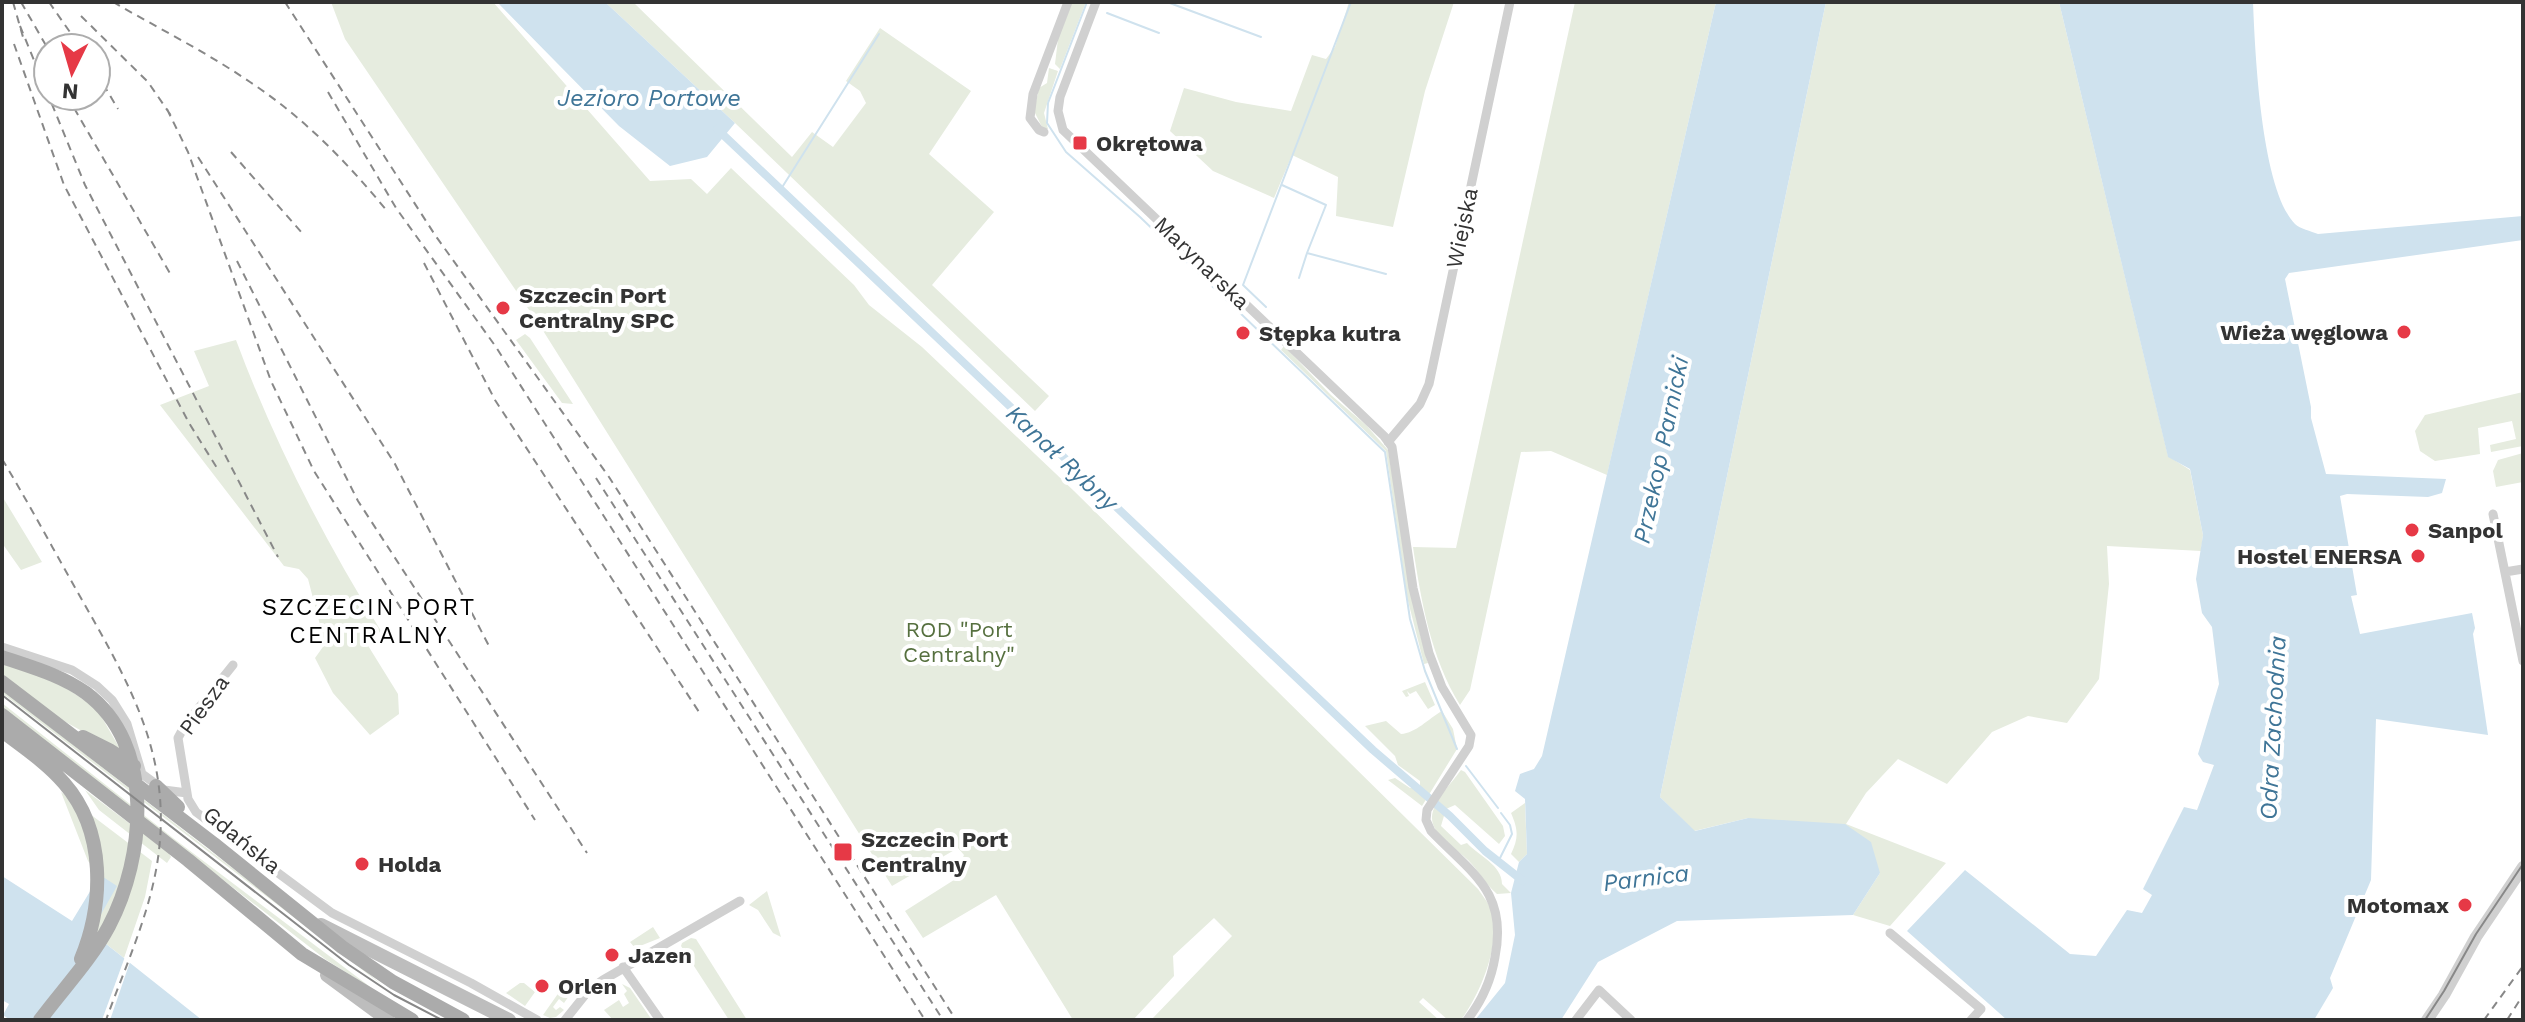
<svg xmlns="http://www.w3.org/2000/svg" width="2525" height="1022" viewBox="0 0 2525 1022" font-family="'Work Sans',sans-serif">
<rect width="100%" height="100%" fill="#fff"/>
<path fill="#e6ecdf" d="M331,2H493L650,181L691,179L707,194L731,168L854,285L869,305L922,347L1074,491L1478,889C1483,896 1489,904 1492,911C1501,945 1480,994 1461,1020H1448L1423,998L1419,1002L1439,1020H1151L1232,936L1214,918L1173,956L1174,976L1133,1020H1073L996,895L923,938L905,911L965,873L960,864L964,855L958,848L892,886L542,329L345,39Z
M605,2H633L792,157L812,132L833,147L866,103L860,91L846,81L880,28L971,91L929,154L994,212L932,285L1049,396L1035,411L735,123Z
M1072,2H1086L1060,69L1055,64L1058,39Z
M1349,2H1454L1425,91L1393,227L1336,216L1338,177L1292,155L1274,198L1213,171L1170,131L1184,88L1236,102L1291,111L1312,55L1326,59L1335,47Z
M1575,2H1716L1607,475L1551,451L1521,452L1470,690L1460,705C1431,658 1421,601 1413,547L1456,548Z
M1826,2H2059L2168,456L2190,470L2203,535L2201,551L2107,546L2109,584L2099,679L2067,723L2028,716L1992,732L1947,784L1898,759L1866,793L1846,824L1946,863L1890,926L1853,915L1880,873L1748,818L1694,831L1660,797Z
M1049,68L1058,71L1044,113L1048,129H1043L1034,111L1039,88L1047,83Z
M525,334L530,338L573,404L562,403L516,340Z
M236,340C274,442 324,539 381,631L367,644L398,694L399,714L370,735L333,693L315,658L325,644L308,579L299,569L284,566L160,405L209,386L194,351Z
M1284,346L1331,395L1366,425L1388,450L1420,634L1428,663L1424,664L1407,597L1386,451L1281,350Z
M2523,392V446L2491,452L2490,445L2516,439L2512,421L2478,428L2480,454L2435,461L2420,451L2415,431L2425,415Z
M2523,453V482L2496,487L2493,471L2498,460Z
M2,496L42,562L21,570L2,543Z
M2,661L53,679L97,709L123,754L55,716L2,674Z
M1425,682L1435,705L1428,709L1416,691L1410,694L1407,691L1409,696L1406,697L1402,691Z
M2,690L367,972L382,985L2,693Z
M2,703L173,838L377,992L325,959L2,708Z
M1442,711L1453,729L1457,749L1422,806L1388,780L1395,778L1410,788L1420,785V781L1398,765L1395,756L1365,726L1386,721L1401,734C1416,733 1428,719 1442,711Z
M1461,770L1465,772L1503,826L1505,836L1499,844L1455,805L1446,809L1441,826L1461,845L1467,843C1479,856 1502,865 1502,884L1511,893L1497,894C1485,884 1479,871 1468,860C1456,848 1426,833 1433,811C1438,795 1452,783 1461,770Z
M85,790L169,853L171,857L167,863L99,810Z
M61,792L152,861L145,897L124,958L91,932L100,875L88,861Z
M1525,803L1527,854L1519,862L1511,854C1519,838 1518,829 1511,813Z
M767,891L781,937L773,933L758,910L749,905Z
M653,927L660,938L635,948L630,942Z
M691,938L696,939L747,1020H729L681,946L682,943Z
M520,983H524L535,992L525,1006L506,993Z
M578,983L564,1003L559,999L553,1007L556,1010L560,1007L564,1010L556,1017L550,1018L543,1015L562,988L569,991L572,987L570,984Z
M622,984L630,988L652,1020H613L604,1010L619,1000L623,1007L629,1003L624,994L627,991Z"/>
<path fill="#cfe2ee" d="M497,2H605L735,123L707,157L670,166L619,126Z
M1716,2H1826L1660,797L1695,831L1748,818L1845,824L1871,842L1880,873L1853,915L1677,921L1598,962L1561,1020H1475L1505,983L1515,935L1511,893L1519,862L1527,854L1525,799L1515,791L1520,774L1534,769L1542,756Z
M2059,2H2253C2255,52 2261,189 2295,224C2300,229 2311,231 2318,234L2523,216V240L2289,273L2285,279L2311,407V418L2326,474L2446,479L2442,493L2428,497L2347,494L2340,496L2357,595L2351,596L2360,634L2472,613L2475,628L2473,634L2488,735L2376,719L2371,880L2330,978L2333,988L2314,1020H2007L1907,931L1965,870L2070,954L2096,956L2127,910L2142,913L2152,895L2143,889L2184,807L2197,810L2214,765L2203,762L2198,754L2219,684L2212,627L2202,613L2196,579L2203,535L2190,469L2168,457Z
M100,875L117,886L91,932L202,1020H10L3,1015L9,1004L2,1000V876L72,921Z"/>
<path fill="#fff" d="M126,954L131,959L110,1020H102Z"/>
<g fill="none" stroke-linecap="round" stroke-linejoin="round">
<path stroke="#cfe2ee" stroke-width="2" d="M1087,2L1048,103L1047,123L1066,152L1140,217L1385,452L1410,619L1425,671L1457,749
M1167,2L1261,37
M1107,13L1159,33
M1282,185L1326,205L1307,253L1386,274
M781,189L879,34
M1299,278L1307,253
M1266,307L1243,285L1351,2
M1466,766L1498,808
M1498,862L1512,834L1510,825L1501,813"/>
<path stroke="#cfe2ee" stroke-width="8" d="M717,129L1373,750L1450,816L1485,851L1523,881"/>
<path stroke="#d0d0d0" stroke-width="9" d="M1096,2L1060,97L1058,111L1063,130L1384,436L1392,447L1413,588L1429,653L1442,687L1471,735L1469,746L1427,810L1426,820L1431,831C1471,873 1508,891 1495,957C1491,981 1482,1001 1467,1020
M1044,132L1039,130L1030,118L1033,94L1068,2
M1388,442L1420,404L1429,384L1510,2
M2493,514L2523,661
M2505,572L2523,569
M2,647L72,670L97,686L112,700L127,724L142,774L164,790L187,793
M233,665L185,725L178,738L188,799L196,812L332,913L471,983L537,1020
M1890,933L1981,1009L1971,1020
M623,967L660,1020
M565,1020L589,990L603,980L740,901
M1576,1020L1599,990L1631,1020"/>
<path stroke="#d0d0d0" stroke-width="12" d="M2427,1020L2444,995L2476,937L2523,867"/>
<path stroke="#bdbdbd" stroke-width="14" d="M321,925L509,1020
M327,975L388,1020"/>
<path stroke="#ababab" stroke-width="14" d="M2,657C31,667 61,675 86,693C156,745 145,857 109,926C91,960 63,989 40,1020
M2,682L214,844L342,947L393,982L463,1020
M2,715L188,860L302,954L412,1020
M2,731C23,747 47,763 64,783C106,831 104,903 81,959
M83,737L109,750L134,766
M156,786L178,807"/>
<path stroke="#888" stroke-width="2" d="M2,695L349,965L394,995L442,1020
M2425,1020L2444,991L2476,934L2523,864"/>
<path stroke="#888" stroke-width="2" stroke-dasharray="8 6" stroke-linecap="butt" d="M13,2L23,37
M21,2L48,49
M49,2L81,48
M113,2C158,28 206,52 250,82C303,117 347,162 387,211
M285,2L435,235L609,477L956,1020
M81,16L148,82L172,117
M20,26L85,185L278,557
M14,44L64,185L189,423L217,468
M96,72L118,109
M328,92L396,208L496,347L925,1020
M67,96L171,275
M167,109L188,152L271,381L314,471L535,820
M231,152L302,233
M198,157L395,464L490,648
M237,261L358,501L587,853
M424,263L495,400L701,715
M2,459C28,502 52,547 77,591C126,678 173,753 158,858C150,914 125,967 106,1020
M596,478L943,1020
M2484,1020L2523,966
M2507,1020L2523,995"/>
</g>
<g fill="#e63946" stroke="#fff" stroke-width="3">
<rect x="1072" y="135" width="16" height="16" rx="4"/>
<circle cx="503" cy="308" r="8"/>
<circle cx="2404" cy="332" r="8"/>
<circle cx="1243" cy="333" r="8"/>
<circle cx="2412" cy="530" r="8"/>
<circle cx="2418" cy="556" r="8"/>
<rect x="833" y="842" width="20" height="20" rx="4"/>
<circle cx="362" cy="864" r="8"/>
<circle cx="2465" cy="905" r="8"/>
<circle cx="612" cy="955" r="8"/>
<circle cx="542" cy="986" r="8"/>
</g>
<g text-anchor="middle" dominant-baseline="central" stroke-width="8" stroke-linejoin="round" paint-order="stroke">
<g font-size="22" font-weight="bold" fill="#333" stroke="#fff" text-anchor="start">
<text x="1096" y="143">Okrętowa</text>
<text x="519" y="295">Szczecin Port<tspan x="519" dy="25">Centralny SPC</tspan></text>
<text x="2388" y="332" text-anchor="end">Wieża węglowa</text>
<text x="1259" y="333">Stępka kutra</text>
<text x="2428" y="530">Sanpol</text>
<text x="2402" y="556" text-anchor="end">Hostel ENERSA</text>
<text x="861" y="839">Szczecin Port<tspan x="861" dy="25">Centralny</tspan></text>
<text x="378" y="864">Holda</text>
<text x="2449" y="905" text-anchor="end">Motomax</text>
<text x="628" y="955">Jazen</text>
<text x="558" y="986">Orlen</text>
</g>
<g font-size="22" fill="#333" stroke="#fff">
<text transform="translate(1462 228) rotate(-78)">Wiejska</text>
<text transform="translate(1202 263) rotate(44)">Marynarska</text>
<text transform="translate(204 705) rotate(-54)">Piesza</text>
<text transform="translate(242 840) rotate(39)">Gdańska</text>
</g>
<g font-size="22" fill="#56703f" stroke="#fff">
<text x="959" y="629">ROD "Port<tspan x="959" dy="25">Centralny"</tspan></text>
</g>
<g font-size="24" font-style="italic" fill="#3f7597" stroke="#fff">
<text x="649" y="98">Jezioro Portowe</text>
<text transform="translate(1661 450) rotate(-78)">Przekop Parnicki</text>
<text transform="translate(1062 458) rotate(43)">Kanał Rybny</text>
<text transform="translate(2273 728) rotate(-87)">Odra Zachodnia</text>
<text transform="translate(1646 878) rotate(-7)">Parnica</text>
</g>
<g font-size="24" letter-spacing="2" fill="#000" stroke="#fff">
<text x="369" y="607">SZCZECIN PORT<tspan x="369" dy="28">CENTRALNY</tspan></text>
</g>
</g>
<rect width="2525" height="1022" fill="none" stroke="#333333" stroke-width="8"/>
<g transform="translate(72 72) rotate(185)"><circle r="38" fill="#ffffff" stroke="#adadad" stroke-width="2"/>
<path d="M0-6L14 30L0 20L-14 30Z" fill="#e63946"/>
<text y="-12" font-size="22" font-weight="bold" text-anchor="middle" fill="#333333">N</text>
</g>
</svg>
